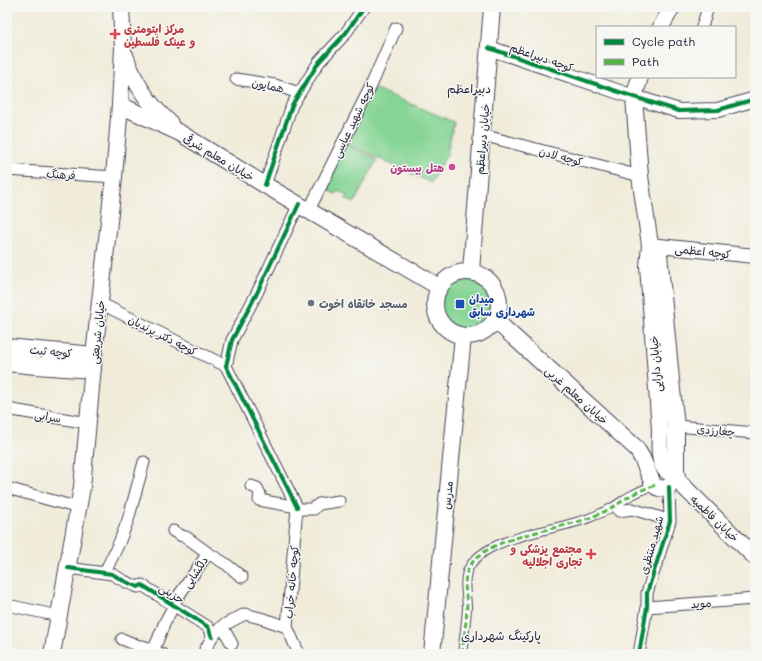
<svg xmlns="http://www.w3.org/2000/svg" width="762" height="661" viewBox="0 0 762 661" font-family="Mali,'Playpen Sans Arabic',sans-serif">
<rect width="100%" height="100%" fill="#f6f6f2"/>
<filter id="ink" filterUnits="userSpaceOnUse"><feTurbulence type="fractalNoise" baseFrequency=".025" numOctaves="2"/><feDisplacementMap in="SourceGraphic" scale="8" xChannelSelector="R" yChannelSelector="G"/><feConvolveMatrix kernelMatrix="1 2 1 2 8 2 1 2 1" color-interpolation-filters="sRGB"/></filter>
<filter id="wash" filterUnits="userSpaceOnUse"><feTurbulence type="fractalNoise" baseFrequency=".012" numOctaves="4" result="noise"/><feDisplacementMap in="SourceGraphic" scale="16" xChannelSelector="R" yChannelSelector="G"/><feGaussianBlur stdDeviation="0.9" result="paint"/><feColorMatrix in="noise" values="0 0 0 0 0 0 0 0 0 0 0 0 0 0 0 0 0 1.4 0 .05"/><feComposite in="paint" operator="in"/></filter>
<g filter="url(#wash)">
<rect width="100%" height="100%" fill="#f1ecda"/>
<path fill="#86d595" stroke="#547c68" d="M373,88L454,122L447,154L431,183L346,143Z
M345,144L377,160L354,203L346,199L347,195L338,191L336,194L323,187Z
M439 304a28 28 0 1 1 56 0a28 28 0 1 1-56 0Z"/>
</g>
<g filter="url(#ink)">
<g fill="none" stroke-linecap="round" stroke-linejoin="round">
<defs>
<path id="pedestrian" d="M462,654C464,639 466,624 467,608C467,596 463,584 467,572C480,536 557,531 589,518C597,515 604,512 611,508C619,504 625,498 632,495C639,491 647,488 655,485"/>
<path id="minor" d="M702,27L708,7
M236,79L275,85L299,93
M482,135L640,176
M7,170L114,177
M265,185L292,105L319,62L345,34L364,7
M309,210L371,86L396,28
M100,303L226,366
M7,409L88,423
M676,426L755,433
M251,486L257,488L260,494L259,500L297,507L300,509H314V507L317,506L319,504L339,501
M7,488L79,508
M297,507L226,366L232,340L257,293L299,204
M297,507L287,627L299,654
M619,511L632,509L649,514L670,521
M208,553L226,564L242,577
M68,568L112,574L124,581L138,587L142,585L208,627L212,637
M105,572L119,543L128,520L144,462
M7,605L59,616
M647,607L755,599
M222,626L232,644
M122,639L139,646H143L162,654
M152,654L165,622L174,605L175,601L208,553L186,537L182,536L173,531
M203,654L212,637L222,626L245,614L264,619L287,627
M639,654L647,607V593L670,521L669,487"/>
<path id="tertiary" d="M489,48L634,97L679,111L718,110L755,99
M650,245L755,256"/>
<path id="secondary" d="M661,27L672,7
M125,55C134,83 148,104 170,123
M640,77L634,97L640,176L650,245L648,266L660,430C660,441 657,463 667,471C669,473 674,473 677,474
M120,105L180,133L265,185L439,287
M471,271L492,7
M435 304a32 32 0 1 1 64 0a32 32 0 1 1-64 0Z
M495,320L636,448L642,458L653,484C661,493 673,487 676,477V426L672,390L659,254L650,245
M7,347L39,350L94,355
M7,363L36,366L93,370
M676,479L755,557
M52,654L82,487L94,355L114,177L120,105L123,48L121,7
M432,654L463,336"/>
</defs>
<use href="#pedestrian" stroke="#414053" stroke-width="10"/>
<use href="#minor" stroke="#414053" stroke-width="13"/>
<use href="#tertiary" stroke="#414053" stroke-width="16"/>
<use href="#secondary" stroke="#414053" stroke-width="18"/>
<use href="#pedestrian" stroke="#fff" stroke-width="8"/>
<use href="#minor" stroke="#fff" stroke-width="11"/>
<use href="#tertiary" stroke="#fff" stroke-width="14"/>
<use href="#secondary" stroke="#fff" stroke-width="16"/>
<path stroke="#55b146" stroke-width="3" stroke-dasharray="6 3" stroke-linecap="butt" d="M462,654C464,639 466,624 467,608C467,596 463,584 467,572C480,536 557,531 589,518C597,515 604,512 611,508C619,504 625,498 632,495C639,491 647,488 655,485"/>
<defs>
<path id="cycleway" d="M489,48L634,97L679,111L718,110L755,99
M265,185L292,105L319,62L345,34L364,7
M297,507L226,366L232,340L257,293L299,204
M68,568L112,574L124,581L138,587L142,585L208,627L212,637
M639,654L647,607V593L670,521L669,487"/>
</defs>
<use href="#cycleway" stroke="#f6f6f2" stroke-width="6"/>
<use href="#cycleway" stroke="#00873e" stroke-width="4"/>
</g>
</g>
<g fill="#e0444e" stroke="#f6f6f2" stroke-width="1.5">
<path d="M113 28h4v4h4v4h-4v4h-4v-4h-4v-4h4z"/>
<path d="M589 548h4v4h4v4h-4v4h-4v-4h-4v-4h4z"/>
</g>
<circle fill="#d1479c" stroke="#f6f6f2" stroke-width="1.5" cx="452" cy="167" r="4"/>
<circle fill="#6b7280" stroke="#f6f6f2" stroke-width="1.5" cx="311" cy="303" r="4"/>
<rect fill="#1a4fb4" stroke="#f6f6f2" stroke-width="1.5" x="455" y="299" width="10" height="10" rx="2"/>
<g text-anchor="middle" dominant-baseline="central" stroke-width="3" stroke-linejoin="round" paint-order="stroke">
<g font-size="11" font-weight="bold" fill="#be3a42" stroke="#f6f6f2" text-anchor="start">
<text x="124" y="28">مرکز اپتومتری<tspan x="124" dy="13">و عینک فلسطین</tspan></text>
<text x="582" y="548" text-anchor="end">مجتمع پزشکی و<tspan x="582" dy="13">تجاری اجلالیه</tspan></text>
</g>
<g font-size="11" fill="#22223b" stroke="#f6f6f2">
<text transform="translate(542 57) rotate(19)">کوچه دبیراعظم</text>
<text transform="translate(268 85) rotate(12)">همایون</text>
<text transform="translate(353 120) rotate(-64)">کوچه شهید عباسی</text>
<text transform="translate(482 139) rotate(-85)">خیابان دبیراعظم</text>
<text transform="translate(561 156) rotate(15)">کوچه لادن</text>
<text transform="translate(219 157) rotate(31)">خیابان معلم شرقی</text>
<text transform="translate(61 174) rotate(4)">فرهنگ</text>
<text transform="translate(703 251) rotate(6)">کوچه اعظمی</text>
<text transform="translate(97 332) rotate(-84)">خیابان شریعتی</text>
<text transform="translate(163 335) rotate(27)">کوچه دکتر پرندیان</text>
<text transform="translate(51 351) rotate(5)">کوچه ثبت</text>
<text transform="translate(655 364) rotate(-94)">خیابان دارایی</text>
<text transform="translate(577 395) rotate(42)">خیابان معلم غربی</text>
<text transform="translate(48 416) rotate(10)">سرابی</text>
<text transform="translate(716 430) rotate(5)">چغارزدی</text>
<text transform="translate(447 495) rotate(-84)">مدرس</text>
<text transform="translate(715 518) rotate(44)">خیابان فاطمیه</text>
<text transform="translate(651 545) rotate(-74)">شهید منتظری</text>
<text transform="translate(195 572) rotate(-56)">دلگشایی</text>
<text transform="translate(291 582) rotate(-85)">کوچه خانه خراب</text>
<text transform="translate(172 593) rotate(32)">حزینی</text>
<text transform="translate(701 603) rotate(-4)">موید</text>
</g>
<g font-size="11" font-weight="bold" fill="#b23c85" stroke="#f6f6f2" text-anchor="end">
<text x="444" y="167">هتل بیستون</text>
</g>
<g font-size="11" font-weight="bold" fill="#164399" stroke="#f6f6f2" text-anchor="start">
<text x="469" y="298">میدان<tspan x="469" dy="13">شهرداری سابق</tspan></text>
</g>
<g font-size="11" font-weight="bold" fill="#5b616d" stroke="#f6f6f2" text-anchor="start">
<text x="319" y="303">مسجد خانقاه اخوت</text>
</g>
<g font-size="12" fill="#22223b" stroke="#f6f6f2">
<text x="469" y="88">دبیراعظم</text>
<text x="501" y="635">پارکینگ شهرداری</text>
</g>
</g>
<rect width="762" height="661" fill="none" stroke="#f6f6f2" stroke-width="24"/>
<rect x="596" y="26" width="140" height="52" fill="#f6f6f2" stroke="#a1a1a9"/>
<rect x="604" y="39" width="20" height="6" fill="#00873e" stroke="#a1a1a9"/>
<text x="632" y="46" font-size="12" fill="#22223b">Cycle path</text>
<rect x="604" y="59" width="20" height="6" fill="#55b146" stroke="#a1a1a9"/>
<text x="632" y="66" font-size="12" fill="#22223b">Path</text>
</svg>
